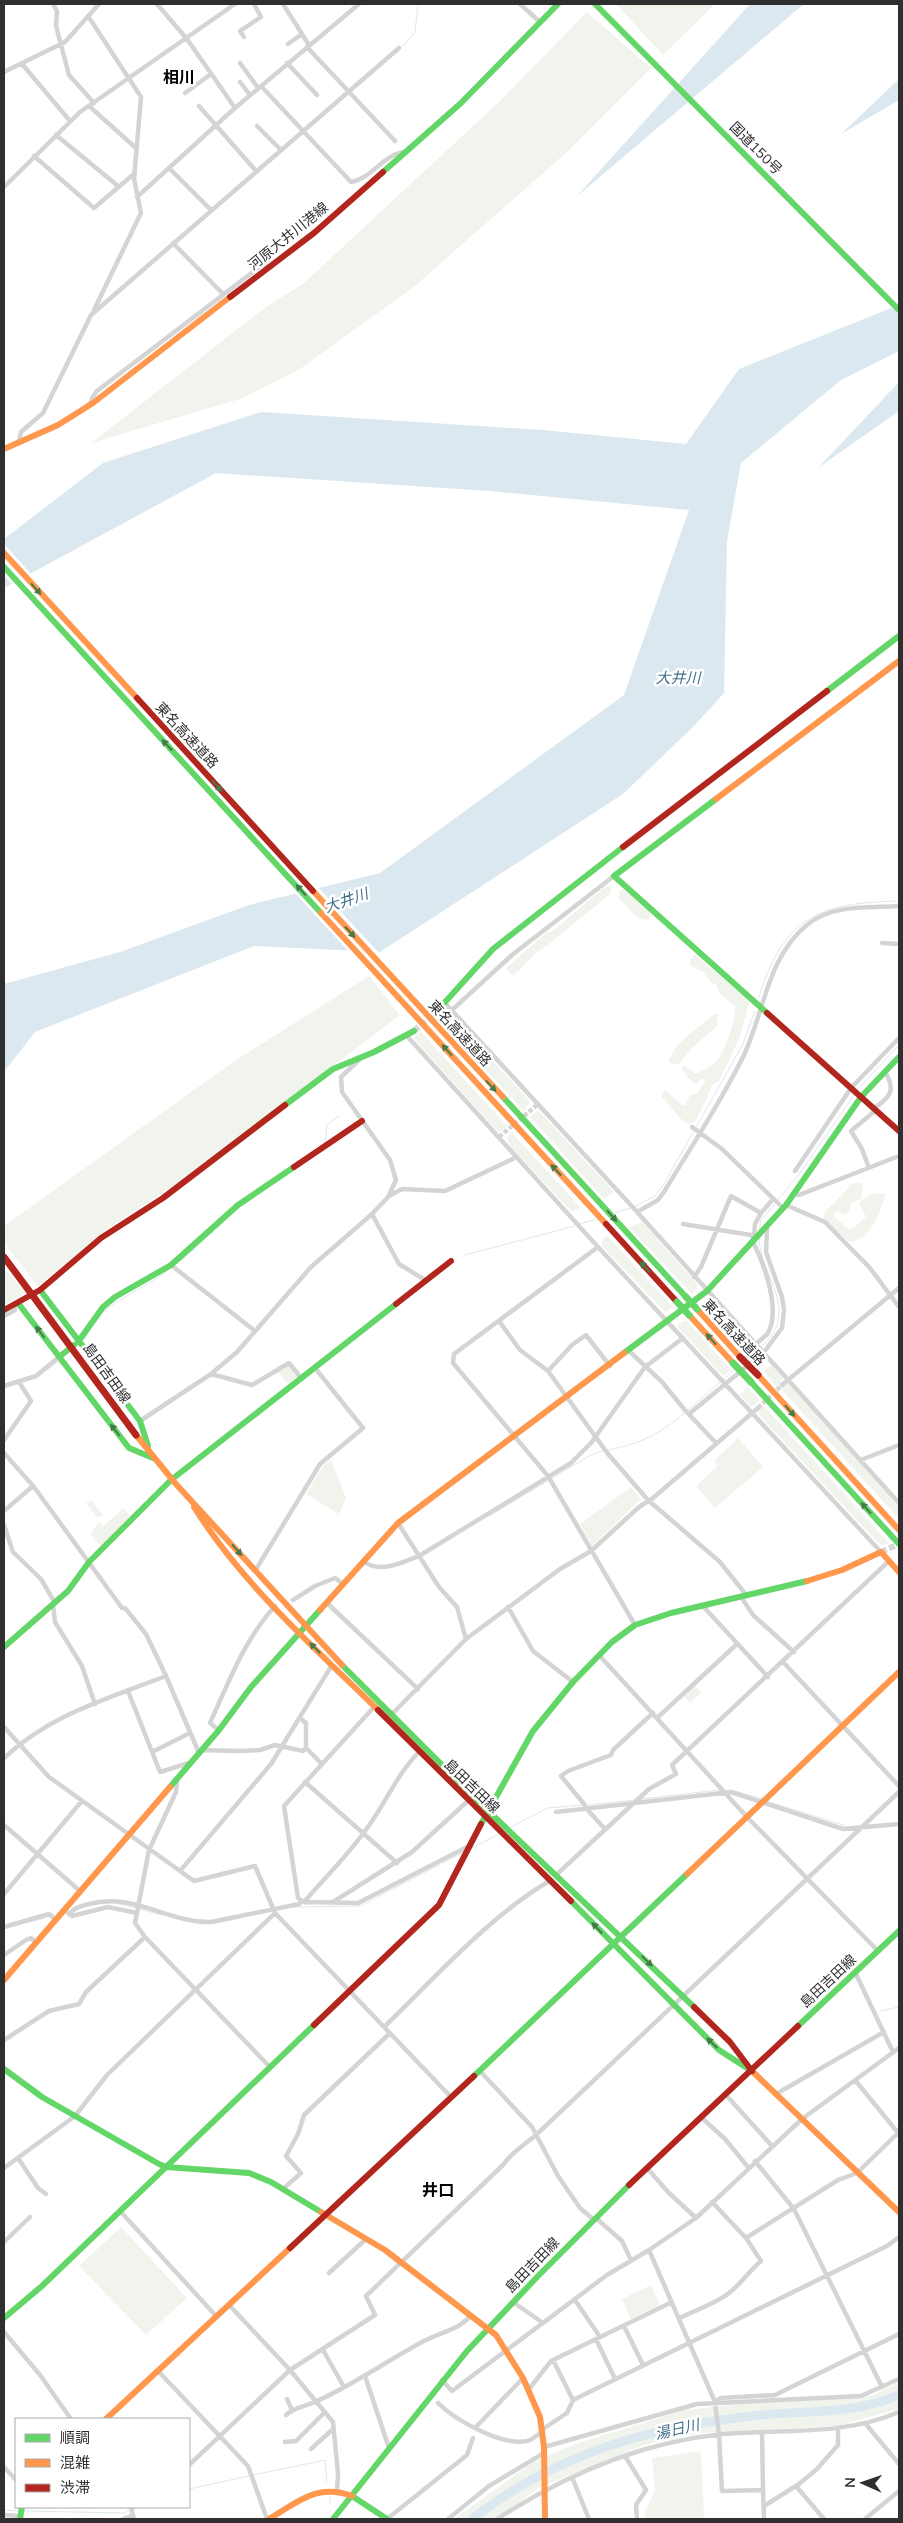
<svg xmlns="http://www.w3.org/2000/svg" width="903" height="2523" viewBox="0 0 903 2523" font-family="Mulish,'Noto Sans JP',sans-serif">
<rect width="100%" height="100%" fill="#fff"/>
<path fill="#f1f4ed" d="M616,4H715L663,55Z
M587,12L651,68L568,151L415,286L300,369L240,399L91,443L266,307L304,283L501,100Z
M612,886L610,894L548,945L536,953L514,975H512L506,968L546,933L551,932L605,887Z
M623,889L650,912L649,920L638,918L619,899V892Z
M695,955L746,998L749,1004L739,1039L719,1081L713,1084L696,1121L688,1124L682,1120L661,1096L665,1090L682,1105H686L690,1095L698,1093L706,1079H701L696,1084L688,1078L682,1069L684,1065L696,1074C704,1070 714,1065 719,1058C726,1047 737,1017 735,1006L719,993L716,984L711,983L704,972L690,966V960Z
M369,976L400,1015L185,1179L111,1226L38,1286L4,1243V1226L236,1060Z
M441,1011H446L530,1101L524,1111L436,1017Z
M714,1014H718L717,1026L693,1047L678,1065L670,1063L669,1060C677,1039 699,1029 714,1014Z
M420,1031L507,1126L500,1132L497,1131L415,1040L414,1037Z
M538,1110L614,1192L604,1199L530,1117Z
M511,1132L581,1208L571,1211L510,1146L507,1137Z
M857,1183L863,1184L861,1199L851,1203L849,1212L845,1215L837,1211L833,1216L849,1229L853,1228L866,1217L859,1203L870,1194L886,1193C881,1210 871,1242 849,1242L824,1219L825,1212L852,1184Z
M642,1222L697,1284V1289L692,1294L629,1227Z
M607,1236L673,1307L665,1312L602,1246L603,1239Z
M4,1268L26,1293L4,1305Z
M711,1299L755,1347L747,1355L702,1305Z
M686,1320L731,1370L723,1376L678,1327V1324Z
M771,1365L782,1377L781,1382L776,1386L763,1371Z
M285,1366L291,1367L298,1376L288,1384L278,1372Z
M786,1384L790,1385L899,1506V1519L781,1389Z
M748,1387L760,1401L755,1405L750,1406L740,1394Z
M764,1406L889,1543L880,1545L759,1415V1411Z
M738,1438L763,1467L715,1508L696,1486L717,1466L714,1461Z
M331,1460L346,1498L339,1514L306,1494L324,1465Z
M631,1487L641,1499L592,1546L580,1524Z
M91,1500L103,1515L98,1518L86,1503Z
M124,1508L130,1516L101,1546L90,1534L99,1522L103,1526Z
M695,1686L701,1693L690,1703L684,1696Z
M121,2227L187,2298L146,2335L79,2266Z
M651,2285L660,2305L631,2319L622,2299Z
M899,2382V2409L837,2426L702,2433L644,2445L538,2488L497,2519H454L532,2463L575,2444L685,2410L761,2402L872,2396Z
M701,2451L704,2519H645V2511L655,2491L652,2458Z"/>
<path fill="#dbe8f0" d="M750,4H804L576,197Z
M899,79V100L841,134Z
M899,305V351L841,380L741,463L727,541L724,693L694,726L623,794L380,952L254,946L35,1032L4,1072V984L120,952L249,905L380,873L624,695L689,510L489,491L216,473L4,588V539L103,463L261,412L543,430L686,444L739,369Z
M899,382V411L818,468Z"/>
<path fill="#fff" d="M4,544L32,575L13,586L4,575Z
M317,886L380,954L350,953L294,892Z"/>
<g fill="none" stroke-linecap="round" stroke-linejoin="round">
<path stroke="#dbe8f0" stroke-width="1" d="M403,46L415,32L418,4
M759,997C784,916 819,903 899,901
M858,1089L899,1045
M325,1144L327,1125L339,1116
M777,1201L800,1173L854,1095
M634,1207L655,1196L665,1182L743,1044L755,1011
M615,1213L630,1208
M579,1224L597,1219
M759,1232L761,1220L775,1204
M759,1238C761,1279 802,1311 761,1347
M465,1255L575,1226
M181,1261L222,1223
M102,1313C123,1295 148,1286 170,1269
M84,1342L87,1335
M746,1360L758,1350
M66,1362L74,1355
M38,1377L57,1362L61,1364
M723,1380L735,1369
M687,1411L720,1382
M608,1450C639,1444 661,1434 684,1413
M489,1516L589,1456L604,1450
M735,1791L763,1799
M641,1799L719,1790
M766,1801L846,1826
M586,1805L635,1800
M509,1828L548,1808L582,1805
M472,1848L499,1834
M118,1904L136,1908
M293,1907L360,1906L464,1852
M139,1909L162,1915
M29,1922L45,1918
M210,1924L241,1918
M881,2011L899,2007
M253,2475L325,2460L327,2481
M189,2489L249,2476
M330,2496V2503
M134,2509L138,2507
M4,2510L18,2511
M24,2511L125,2513L130,2510"/>
<path stroke="#dbe8f0" stroke-width="9" d="M472,2519C558,2452 654,2426 761,2415C811,2410 851,2415 899,2395"/>
<path stroke="#d5d5d5" stroke-width="4.5" stroke-dasharray="4.5 2" stroke-linecap="butt" d="M499,1137L537,1105
M758,1408L782,1385"/>
<path stroke="#d5d5d5" stroke-width="6" stroke-dasharray="6 3" stroke-linecap="butt" d="M414,1031L437,1011
M881,1552L899,1544"/>
<path stroke="#d4d4d4" stroke-width="4.5" d="M53,4L57,11L56,26L69,75L94,103
M157,4L187,39L235,108
M283,4L309,45
M520,4L540,22
M88,16L141,97L134,179L141,213L94,310
M244,37L240,31L261,17L254,4
M288,44L302,34
M307,47L395,141
M240,63L258,88
M287,63L317,95
M22,64L70,121
M4,72L65,42L99,4
M240,82L250,95
M261,86L351,182C372,179 385,152 406,152
M185,93L211,74
M89,106L136,148
M199,106L256,171
M257,126L281,150
M56,135L118,186
M34,156L94,208L135,173
M169,168L211,210
M4,187L80,112L235,4
M137,197L235,108L359,4
M173,243L223,294
M90,405L92,398L97,391L262,265L271,267
M19,443L21,432L43,413L91,315L399,48
M882,943L899,944
M444,1002L628,1202L899,1503
M452,1010L512,955L614,876
M407,1036L598,1247L881,1552
M360,1059L341,1077L342,1092L390,1160L396,1180L389,1195
M874,1108C891,1097 896,1090 885,1072
M692,1127L722,1149L783,1208
M869,1168L862,1149L851,1131L876,1110
M795,1171L851,1088L899,1038
M794,1194L799,1195L899,1156
M786,1205L825,1222L870,1268L899,1307
M637,1212L658,1200L664,1192C691,1147 721,1102 744,1055C765,1010 767,957 808,924C833,904 869,908 899,906
M372,1214L399,1264L425,1280
M683,1224L751,1235L755,1240
M754,1237L755,1224L761,1213
M753,1242C764,1263 781,1310 768,1333C765,1337 760,1340 756,1344
M598,1247L454,1354L453,1363L548,1476L635,1625
M171,1265L255,1331
M694,1277L701,1267L731,1196L761,1213L773,1199
M4,1316L15,1310V1304
M499,1321L520,1350L548,1371L608,1454L648,1500L720,1562L747,1596
M628,1350L662,1382L684,1409L716,1443
M548,1371L572,1345L586,1335L610,1366
M211,1374L252,1385L289,1363L302,1379
M782,1385L899,1288
M4,1386L36,1376L59,1357
M689,1414L764,1352L782,1328L784,1310L782,1297L766,1252L767,1228
M140,1421L211,1374L237,1352L311,1267L372,1214L389,1196L402,1189L445,1191L517,1157
M4,1440L31,1401L19,1382
M4,1453L34,1487L122,1608H125L146,1634L166,1676
M861,1460L899,1445
M4,1511L33,1486
M398,1523L439,1587L457,1607L466,1639
M4,1525L13,1552L41,1579L55,1603
M363,1561C380,1574 401,1563 419,1556L571,1463L591,1443L645,1367L683,1338
M255,1571L320,1464L363,1428L315,1368
M741,1597L753,1615L794,1652
M293,1600L315,1586L335,1578L343,1584
M327,1603L418,1689
M53,1605L55,1622L82,1666L95,1704
M702,1605L768,1677
M508,1607L533,1651L573,1682
M599,1655L747,1817L878,1951
M783,1662L899,1786
M128,1691L160,1772L189,1763
M374,1707L284,1806L298,1898L304,1902L358,1903L469,1846
M391,1715L466,1639L560,1569L591,1551L639,1507L653,1498L758,1408
M657,1718L737,1644
M4,1727L49,1777L194,1881L255,1866L275,1913L451,2097
M219,1730L210,1723C229,1682 244,1640 275,1606
M306,1748L322,1764
M201,1750L240,1751L260,1750L275,1745L303,1751L306,1748V1723L300,1718
M152,1752L190,1733
M4,1758C51,1714 107,1699 166,1676L199,1753
M177,1780L176,1792L149,1850L135,1923L145,1937L269,2066
M305,1782L397,1863
M556,1812L731,1792L843,1829L899,1824
M4,1825L80,1891
M605,1829L585,1807L584,1804L561,1776L568,1771L611,1755L613,1750L653,1713
M180,1871L271,1764L332,1665
M556,1875L649,1789L676,1774L672,1765L889,1561
M4,1894L81,1802
M304,1902C324,1879 347,1856 365,1831C384,1806 397,1774 419,1752
M333,1902L412,1852L469,1800
M68,1913L72,1916L108,1907L137,1913
M69,1914C75,1907 81,1906 89,1904C134,1892 168,1923 211,1922L299,1904L302,1901
M4,1927L49,1914L55,1919
M4,1955L26,1940L31,1938L35,1942
M855,1972L893,2052
M384,2027C437,1976 488,1917 551,1880
M4,2040L49,2011L79,2004L86,1992L145,1937
M480,2071L532,2127L558,2176L580,2208L594,2220
M855,2080L899,2134
M776,2094L884,2032
M726,2095L772,2146
M702,2118L725,2139L748,2167
M18,2158L38,2188L46,2194
M755,2161L794,2209L882,2387
M4,2168L75,2116L107,2075L275,1913
M648,2169L668,2192L696,2218
M283,2189L301,2173L286,2156L298,2134L304,2115L389,2034
M712,2202L746,2238
M120,2211L217,2317
M596,2218L622,2241L631,2260
M4,2242L30,2217
M649,2250L715,2402L719,2435L722,2491L763,2490L764,2519
M329,2273L366,2239
M575,2300L600,2337
M513,2302L543,2323
M230,2306L290,2370L333,2422L338,2474L337,2491
M680,2318C695,2310 715,2304 729,2293C741,2284 749,2271 761,2261L746,2238L838,2180L857,2173L899,2132
M624,2326L643,2365
M4,2332L40,2375L71,2419
M596,2339L615,2379
M323,2350L344,2387
M553,2360L573,2400
M159,2372L248,2466L267,2519
M365,2376L389,2448
M442,2380L452,2391L607,2275L649,2250L696,2218L802,2119L899,2048
M529,2389L551,2361L672,2302
M287,2399L292,2410
M716,2401L721,2398L775,2395L899,2334
M438,2403C455,2420 506,2449 530,2440C534,2438 539,2434 543,2431
M286,2415C295,2407 307,2406 317,2401C355,2384 388,2360 424,2341C440,2332 459,2330 470,2316
M865,2423L899,2464
M475,2428L523,2378
M543,2429L567,2413L573,2400L887,2246L899,2237
M762,2432L763,2490
M285,2442L296,2441L325,2412
M544,2447L697,2404L861,2396L899,2379
M311,2449L334,2428
M625,2456L646,2490L636,2505L637,2519
M189,2465L290,2370L375,2315L366,2296L503,2165C512,2152 524,2145 536,2135L899,1792
M4,2467L16,2480
M572,2477L589,2519
M796,2486L824,2519
M764,2506L799,2484L817,2469L838,2445V2429
M131,2507L134,2519
M4,2515L21,2516
M123,2519L133,2515
M387,2519L467,2455L473,2438
M448,2519L489,2486L544,2453
M497,2519C565,2475 641,2442 723,2434C782,2429 844,2436 899,2412
M865,2519L899,2491"/>
<path stroke="#63d668" stroke-width="6" d="M595,4L899,310
M383,172L461,103L558,4
M4,567L321,913
M827,691L899,636
M716,799L614,876L767,1013
M437,1011L493,949L623,847
M503,1097L686,1297
M285,1105L333,1069L374,1052L414,1031
M40,1290L140,1421L148,1446
M18,1303L129,1448L153,1458
M78,1342L103,1307L115,1297L171,1265L238,1205L294,1167
M624,1353L707,1291L786,1205L861,1097L899,1057
M59,1357L74,1345
M751,1382L899,1544
M4,1647L68,1591L89,1562L171,1480L396,1304
M342,1665L483,1806L694,2007
M170,1787L219,1730L251,1687L320,1610
M481,1824L533,1731L573,1682L612,1642L635,1625L671,1613L807,1581
M571,1901L719,2050L747,2068
M798,2026L899,1931
M4,2069L42,2097L159,2164L166,2167L249,2173L271,2182L321,2212
M474,2076L687,1874
M4,2318L42,2286L314,2025
M352,2496L387,2519
M20,2519L22,2507
M333,2519L467,2351L538,2276L629,2185"/>
<path stroke="#ff974d" stroke-width="6" d="M4,449L58,425L93,403L230,297
M4,553L137,698
M716,799L899,661
M313,891L503,1097
M321,913L606,1224
M697,1309L740,1357
M689,1315L733,1363
M758,1375L899,1530
M136,1435L175,1483L342,1665
M194,1507C242,1584 314,1647 378,1710
M807,1581L842,1570L881,1552L899,1572
M320,1610L398,1523L624,1353
M687,1874L899,1672
M4,1980L170,1787
M752,2071L899,2212
M321,2212L385,2250L496,2335L523,2378L540,2417L544,2447L545,2519
M106,2419L290,2248
M269,2519C298,2502 317,2483 352,2496"/>
<path stroke="#b3261e" stroke-width="6" d="M230,297L314,233L383,172
M137,698L313,891
M623,847L827,691
M767,1013L899,1131
M294,1167L362,1121
M606,1224L677,1302
M396,1304L451,1261
M4,1310L40,1290L101,1238L163,1198L285,1105
M378,1710L571,1901
M694,2007L730,2042L752,2071
M314,2025L439,1905L481,1824
M629,2185L798,2026
M290,2248L474,2076"/>
<path stroke="#63d668" stroke-width="7" d="M686,1297L697,1309
M677,1302L689,1315
M733,1363L751,1382"/>
<path stroke="#b3261e" stroke-width="7" d="M4,1257L136,1435
M740,1357L758,1375"/>
</g>
<defs><path id="oneway-solid" d="M-6-.8H1V-3.2L6.5 0L1 3.2V.8H-6Z" transform="scale(1.25)"/></defs>
<g fill="#467a49">
<use href="#oneway-solid" transform="translate(36 589) rotate(48)"/>
<use href="#oneway-solid" transform="translate(167 745) rotate(-133)"/>
<use href="#oneway-solid" transform="translate(217 786) rotate(47)"/>
<use href="#oneway-solid" transform="translate(301 890) rotate(-133)"/>
<use href="#oneway-solid" transform="translate(350 932) rotate(47)"/>
<use href="#oneway-solid" transform="translate(447 1050) rotate(-132)"/>
<use href="#oneway-solid" transform="translate(491 1086) rotate(47)"/>
<use href="#oneway-solid" transform="translate(556 1170) rotate(-133)"/>
<use href="#oneway-solid" transform="translate(612 1216) rotate(49)"/>
<use href="#oneway-solid" transform="translate(645 1267) rotate(-133)"/>
<use href="#oneway-solid" transform="translate(40 1332) rotate(-127)"/>
<use href="#oneway-solid" transform="translate(711 1339) rotate(-132)"/>
<use href="#oneway-solid" transform="translate(790 1411) rotate(48)"/>
<use href="#oneway-solid" transform="translate(115 1430) rotate(-128)"/>
<use href="#oneway-solid" transform="translate(866 1508) rotate(-132)"/>
<use href="#oneway-solid" transform="translate(237 1550) rotate(49)"/>
<use href="#oneway-solid" transform="translate(315 1648) rotate(-135)"/>
<use href="#oneway-solid" transform="translate(597 1928) rotate(-133)"/>
<use href="#oneway-solid" transform="translate(647 1961) rotate(44)"/>
<use href="#oneway-solid" transform="translate(712 2043) rotate(-136)"/>
</g>
<g text-anchor="middle" dominant-baseline="central" stroke-width="5" stroke-linejoin="round" paint-order="stroke">
<g font-size="14" fill="#2f2f2f" stroke="#fff">
<text transform="translate(756 148) rotate(45)">国道150号</text>
<text transform="translate(288 236) rotate(-39)">河原大井川港線</text>
<text transform="translate(187 735) rotate(47)">東名高速道路</text>
<text transform="translate(460 1033) rotate(47)">東名高速道路</text>
<text transform="translate(734 1332) rotate(47)">東名高速道路</text>
<text transform="translate(107 1373) rotate(54)">島田吉田線</text>
<text transform="translate(472 1786) rotate(44)">島田吉田線</text>
<text transform="translate(828 1981) rotate(-43)">島田吉田線</text>
<text transform="translate(532 2265) rotate(-46)">島田吉田線</text>
</g>
<g font-size="15" font-style="italic" fill="#426f8c" stroke="#fff">
<text x="678" y="677">大井川</text>
<text transform="translate(346 900) rotate(-19)">大井川</text>
<text transform="translate(677 2429) rotate(-13)">湯日川</text>
</g>
<g font-size="16" font-weight="bold" fill="#000" stroke="#fff">
<text x="179" y="77">相川</text>
<text x="438" y="2190">井口</text>
</g>
</g>
<rect width="903" height="2523" fill="none" stroke="#2f2f2f" stroke-width="10"/>
<rect x="15" y="2418" width="175" height="90" fill="#ffffff" stroke="#acacac"/>
<rect x="25" y="2434" width="25" height="8" fill="#63d668" stroke="#acacac"/>
<text x="60" y="2443" font-size="15" fill="#2f2f2f">順調</text>
<rect x="25" y="2459" width="25" height="8" fill="#ff974d" stroke="#acacac"/>
<text x="60" y="2468" font-size="15" fill="#2f2f2f">混雑</text>
<rect x="25" y="2484" width="25" height="8" fill="#b3261e" stroke="#acacac"/>
<text x="60" y="2493" font-size="15" fill="#2f2f2f">渋滞</text>
<g transform="translate(863 2483) rotate(272)" stroke="#ffffff" stroke-width="4" paint-order="stroke">
<path d="M0-4L9 19L0 12L-9 19Z" fill="#2f2f2f"/>
<text y="-8" font-size="14" font-weight="bold" text-anchor="middle" fill="#2f2f2f">N</text>
</g>
</svg>
